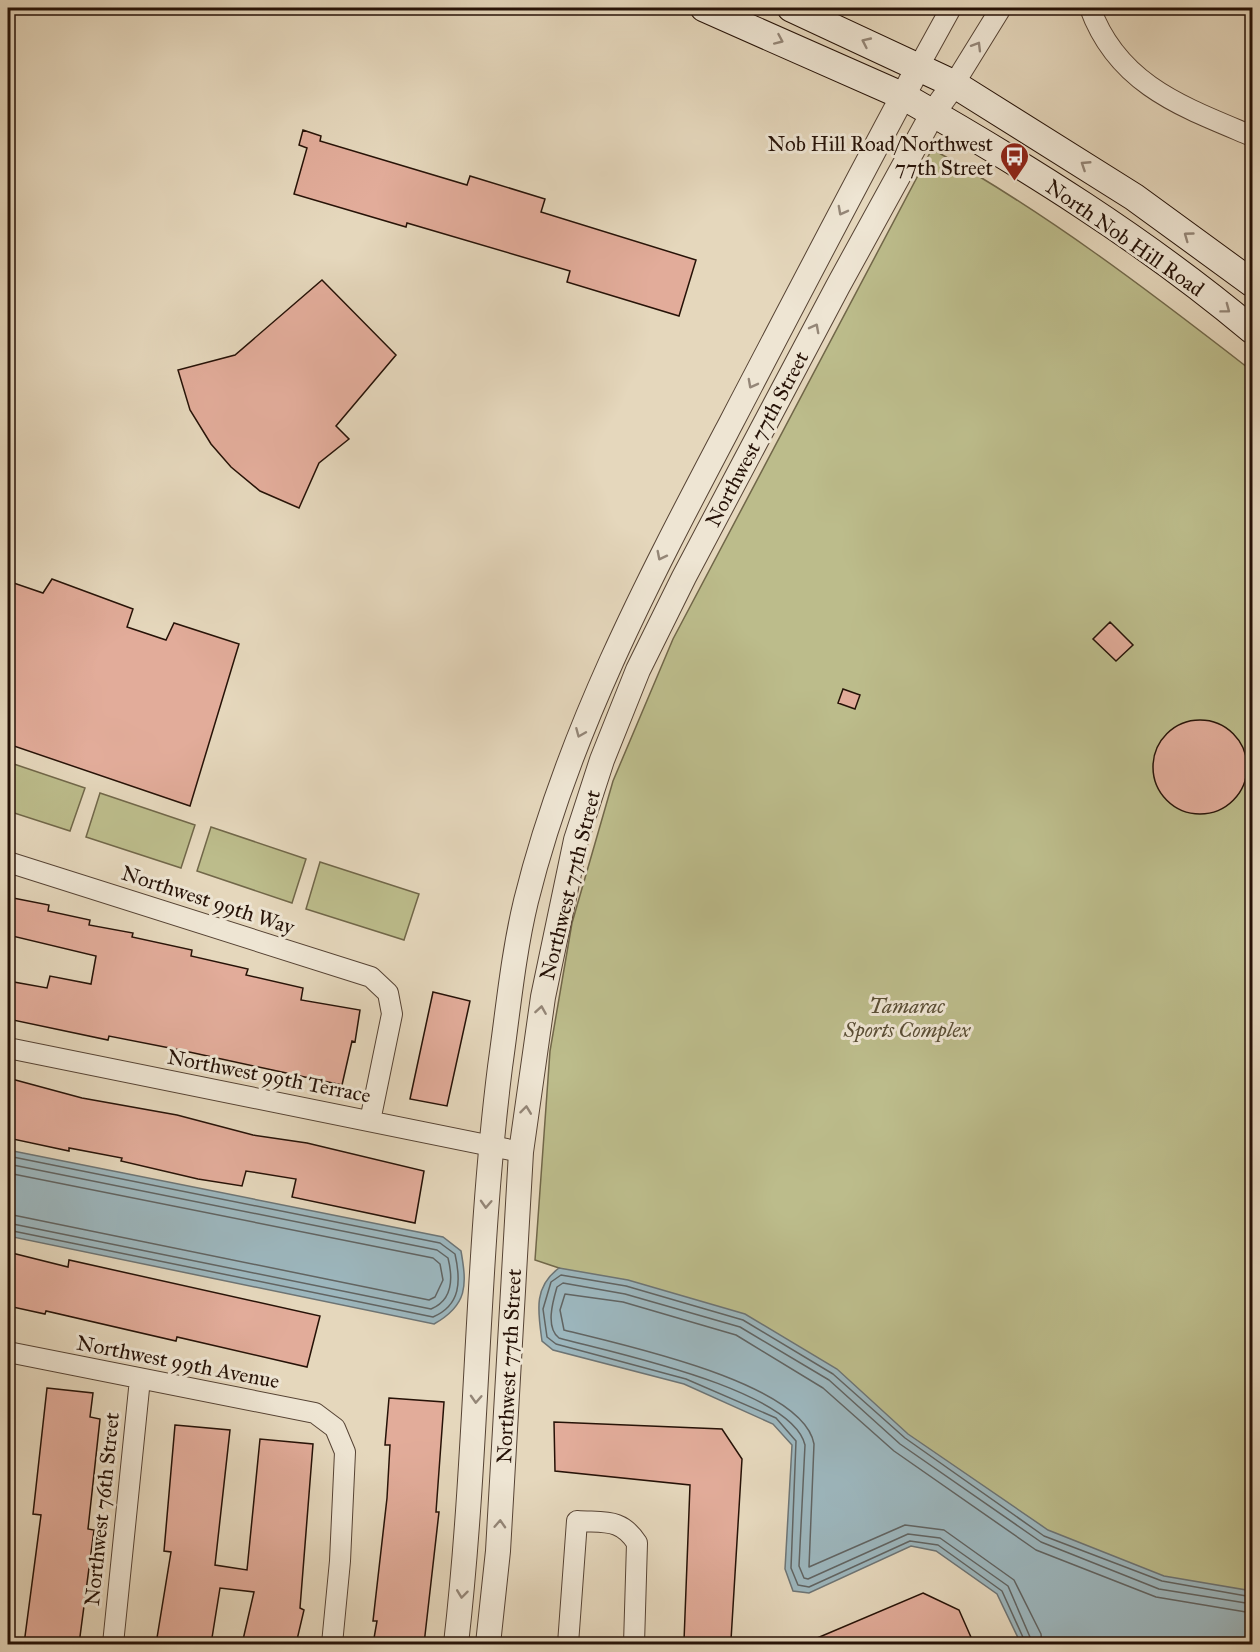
<svg xmlns="http://www.w3.org/2000/svg" width="1260" height="1652" viewBox="0 0 1260 1652" font-family="'IM FELL Great Primer',serif">
<rect width="100%" height="100%" fill="#e5d7bc"/>
<filter id="stains"><feTurbulence type="fractalNoise" baseFrequency=".00333" numOctaves="4"/><feColorMatrix values="0 0 0 0 .2 0 0 0 0 .09 0 0 0 0 .02 0 0 0 .5 -.17"/></filter>
<radialGradient id="worn" r=".72"><stop offset=".6" stop-color="#630" stop-opacity="0"/><stop offset="1" stop-color="#630" stop-opacity=".3"/></radialGradient>
<path fill="#bcbc8b" stroke="#716749" stroke-width="1.5" d="M932,149C1047,213 1149,291 1252,371V1602L1131,1577L559,1268L535,1260L550,1051L572,923L613,781L673,639Z
M8,762L85,788L70,831L8,811Z
M100,793L195,825L181,868L86,837Z
M211,827L306,859L292,903L197,871Z
M320,862L419,894L404,940L306,909Z"/>
<path fill="#9cb6bd" stroke="#6d7474" stroke-width="1.5" d="M8,1150L443,1237L461,1251C467,1285 468,1305 434,1324L8,1236Z
M559,1268L628,1280L745,1314L837,1369L908,1434L1048,1530L1164,1576L1252,1591V1644H1021L997,1594L936,1551L911,1546L809,1593L793,1591L785,1569L792,1445L773,1424L684,1384L553,1350L542,1341C538,1312 533,1287 559,1268Z
M8,1474L13,1477L12,1554L8,1597Z"/>
<g fill="none" stroke-linecap="round" stroke-linejoin="round">
<path stroke="#616462" stroke-width="1.5" d="M8,1156L440,1243L455,1254C461,1281 461,1305 433,1317L8,1230
M8,1164L437,1250L448,1258C453,1278 453,1300 431,1309L8,1223
M8,1173L433,1258L440,1264L443,1280L435,1297L429,1300L8,1214
M1026,1644L1002,1591L938,1545L910,1541L809,1587L798,1585L791,1568L796,1441L776,1418L686,1379L556,1344L547,1337L543,1309L551,1282L561,1275L626,1286L743,1320L833,1374L905,1438L1044,1536L1162,1581L1252,1597
M1033,1644L1008,1586L940,1538L908,1534L808,1579L804,1578L799,1566L805,1445C792,1389 610,1352 559,1338C545,1327 553,1301 557,1287L563,1283L625,1294L740,1327L829,1380L900,1444L1041,1542L1159,1589L1252,1604
M1042,1644L1041,1634L1014,1580L944,1530L905,1525L809,1567L814,1444C803,1382 618,1344 564,1330L560,1310L565,1294L623,1302L736,1335L823,1388L894,1451L1036,1550L1156,1597L1252,1613"/>
</g>
<path fill="#e2ac9a" stroke="#261207" stroke-width="1.5" d="M303,130L321,136L320,141L467,185L470,176L545,199L541,212L696,260L679,316L567,282L570,271L407,223L406,227L294,194L307,148L299,145Z
M322,280L396,355L336,426L349,439L319,463L299,508L260,491L231,467L211,444L190,410L178,370L235,355Z
M52,579L133,609L127,627L166,640L174,623L239,644L190,806L8,744V581L43,593Z
M1110,622L1133,645L1116,661L1093,639Z
M843,689L860,695L855,709L838,703Z
M1153 767a47 47 0 1 1 94 0a47 47 0 1 1-94 0Z
M8,897L49,905L48,911L90,920L89,925L133,933L132,937L192,950L191,956L248,969L246,975L303,988L301,1000L360,1010L355,1042L352,1041L342,1085L180,1050L109,1036L108,1040L8,1019V981L47,988L50,976L91,984L96,956L8,935Z
M433,992L470,1001L447,1106L410,1099Z
M8,1078L82,1098L177,1115L253,1135L307,1143L424,1171L415,1223L292,1197L296,1179L246,1171L242,1186L198,1179L121,1161L122,1158L69,1148V1151L8,1138Z
M8,1252L68,1267L69,1260L320,1316L307,1367L177,1337L176,1341L46,1311L45,1314L8,1306Z
M47,1388L93,1393L90,1417L100,1419L88,1529L94,1530L79,1644H24L41,1515L33,1514Z
M389,1398L444,1402L436,1512H439L424,1644H373L377,1621H373L387,1498L390,1445H385Z
M554,1422L722,1429L742,1459L731,1640L684,1641L690,1485L555,1471Z
M175,1425L230,1430L215,1565L247,1570L260,1439L313,1444L300,1608L304,1610L296,1644H242L254,1592L220,1588L211,1644H156L171,1552L164,1551Z
M923,1593L959,1610L974,1644H803Z"/>
<g fill="none" stroke-linecap="round" stroke-linejoin="round">
<defs>
<path id="minor" d="M1090,8C1118,85 1183,107 1252,136
M919,66L951,8
M954,84L1001,8
M8,862L371,977L388,993L392,1014L370,1121
M8,1048L521,1152
M8,1352L315,1413L335,1428L345,1452L340,1561L332,1644
M113,1644L140,1379
M568,1644L577,1521C605,1523 621,1518 637,1543L634,1644"/>
<path id="tertiary" d="M456,1644C478,1452 476,1258 500,1067C508,1011 513,955 526,901C568,731 650,577 731,423C793,304 855,185 919,66
M488,1644L498,1551L521,1152L543,997L576,840L602,760L638,670L684,577L838,286L933,113L954,84"/>
<path id="secondary" d="M704,8L903,96C1024,165 1145,240 1252,330
M791,8L954,84L1134,197L1252,283"/>
</defs>
<use href="#minor" stroke="#564334" stroke-width="22"/>
<use href="#tertiary" stroke="#564334" stroke-width="26"/>
<use href="#secondary" stroke="#261207" stroke-width="29"/>
<use href="#minor" stroke="#eee5d3" stroke-width="20"/>
<use href="#tertiary" stroke="#eee5d3" stroke-width="24"/>
<use href="#secondary" stroke="#eee5d3" stroke-width="27"/>
</g>
<defs><path id="oneway-chevron" d="M-2-3.5L2.5 0L-2 3.5" fill="none" stroke-width="1.6" stroke-linecap="round" stroke-linejoin="round" transform="scale(1.5)"/></defs>
<g stroke="#948677">
<use href="#oneway-chevron" transform="translate(779 40) rotate(24)"/>
<use href="#oneway-chevron" transform="translate(866 42) rotate(-155)"/>
<use href="#oneway-chevron" transform="translate(977 46) rotate(-59)"/>
<use href="#oneway-chevron" transform="translate(1085 165) rotate(-147)"/>
<use href="#oneway-chevron" transform="translate(842 211) rotate(118)"/>
<use href="#oneway-chevron" transform="translate(1188 236) rotate(-144)"/>
<use href="#oneway-chevron" transform="translate(1226 309) rotate(37)"/>
<use href="#oneway-chevron" transform="translate(815 328) rotate(-62)"/>
<use href="#oneway-chevron" transform="translate(752 384) rotate(118)"/>
<use href="#oneway-chevron" transform="translate(661 556) rotate(117)"/>
<use href="#oneway-chevron" transform="translate(580 733) rotate(113)"/>
<use href="#oneway-chevron" transform="translate(541 1010) rotate(-81)"/>
<use href="#oneway-chevron" transform="translate(526 1110) rotate(-83)"/>
<use href="#oneway-chevron" transform="translate(486 1204) rotate(93)"/>
<use href="#oneway-chevron" transform="translate(476 1399) rotate(93)"/>
<use href="#oneway-chevron" transform="translate(500 1524) rotate(-87)"/>
<use href="#oneway-chevron" transform="translate(462 1594) rotate(97)"/>
</g>
<defs>
<symbol id="bus-pin" viewBox="-11 -11 22 30"><path d="M0 17L-7.5 6A9.5 9.5 0 1 1 7.5 6Z" fill="#8f2418" stroke="#eee5d3"/><path d="M-5-6H5V4H4V6H2V4H-2V6H-4V4H-5ZM-3.5-4V0h7V-4ZM-3.5 1.2v1.5H-2V1.2ZM2 1.2v1.5H3.5V1.2Z" fill="#fff"/></symbol>
</defs>
<g fill-rule="evenodd">
<use href="#bus-pin" x="998" y="140" width="33" height="45"/>
</g>
<g text-anchor="middle" dominant-baseline="central" stroke-width="6" stroke-linejoin="round" paint-order="stroke">
<g font-size="21" fill="#261207" stroke="#eee5d3" text-anchor="end">
<text x="993" y="144">Nob Hill Road/Northwest<tspan x="993" dy="24">77th Street</tspan></text>
</g>
<g font-size="21" fill="#261207" stroke="#eee5d3">
<text transform="translate(1125 238) rotate(35)">North Nob Hill Road</text>
<text transform="translate(757 439) rotate(-62)">Northwest 77th Street</text>
<text transform="translate(570 885) rotate(-76)">Northwest 77th Street</text>
<text transform="translate(208 900) rotate(18)">Northwest 99th Way</text>
<text transform="translate(269 1076) rotate(11)">Northwest 99th Terrace</text>
<text transform="translate(178 1362) rotate(11)">Northwest 99th Avenue</text>
<text transform="translate(509 1366) rotate(-87)">Northwest 77th Street</text>
<text transform="translate(102 1509) rotate(-84)">Northwest 76th Street</text>
</g>
<g font-size="21" font-style="italic" fill="#5a4e35" stroke="#eee5d3">
<text x="907" y="1006">Tamarac<tspan x="907" dy="24">Sports Complex</tspan></text>
</g>
</g>
<rect width="1260" height="1652" fill="none" stroke="#e5d7bc" stroke-width="30"/>
<rect x="9" y="9" width="1242" height="1634" fill="none" stroke="#261207" stroke-width="3"/>
<rect x="15" y="15" width="1230" height="1622" fill="none" stroke="#261207" stroke-width="1.5"/>
<rect width="100%" height="100%" filter="url(#stains)"/>
<rect width="100%" height="100%" fill="url(#worn)"/>
</svg>
